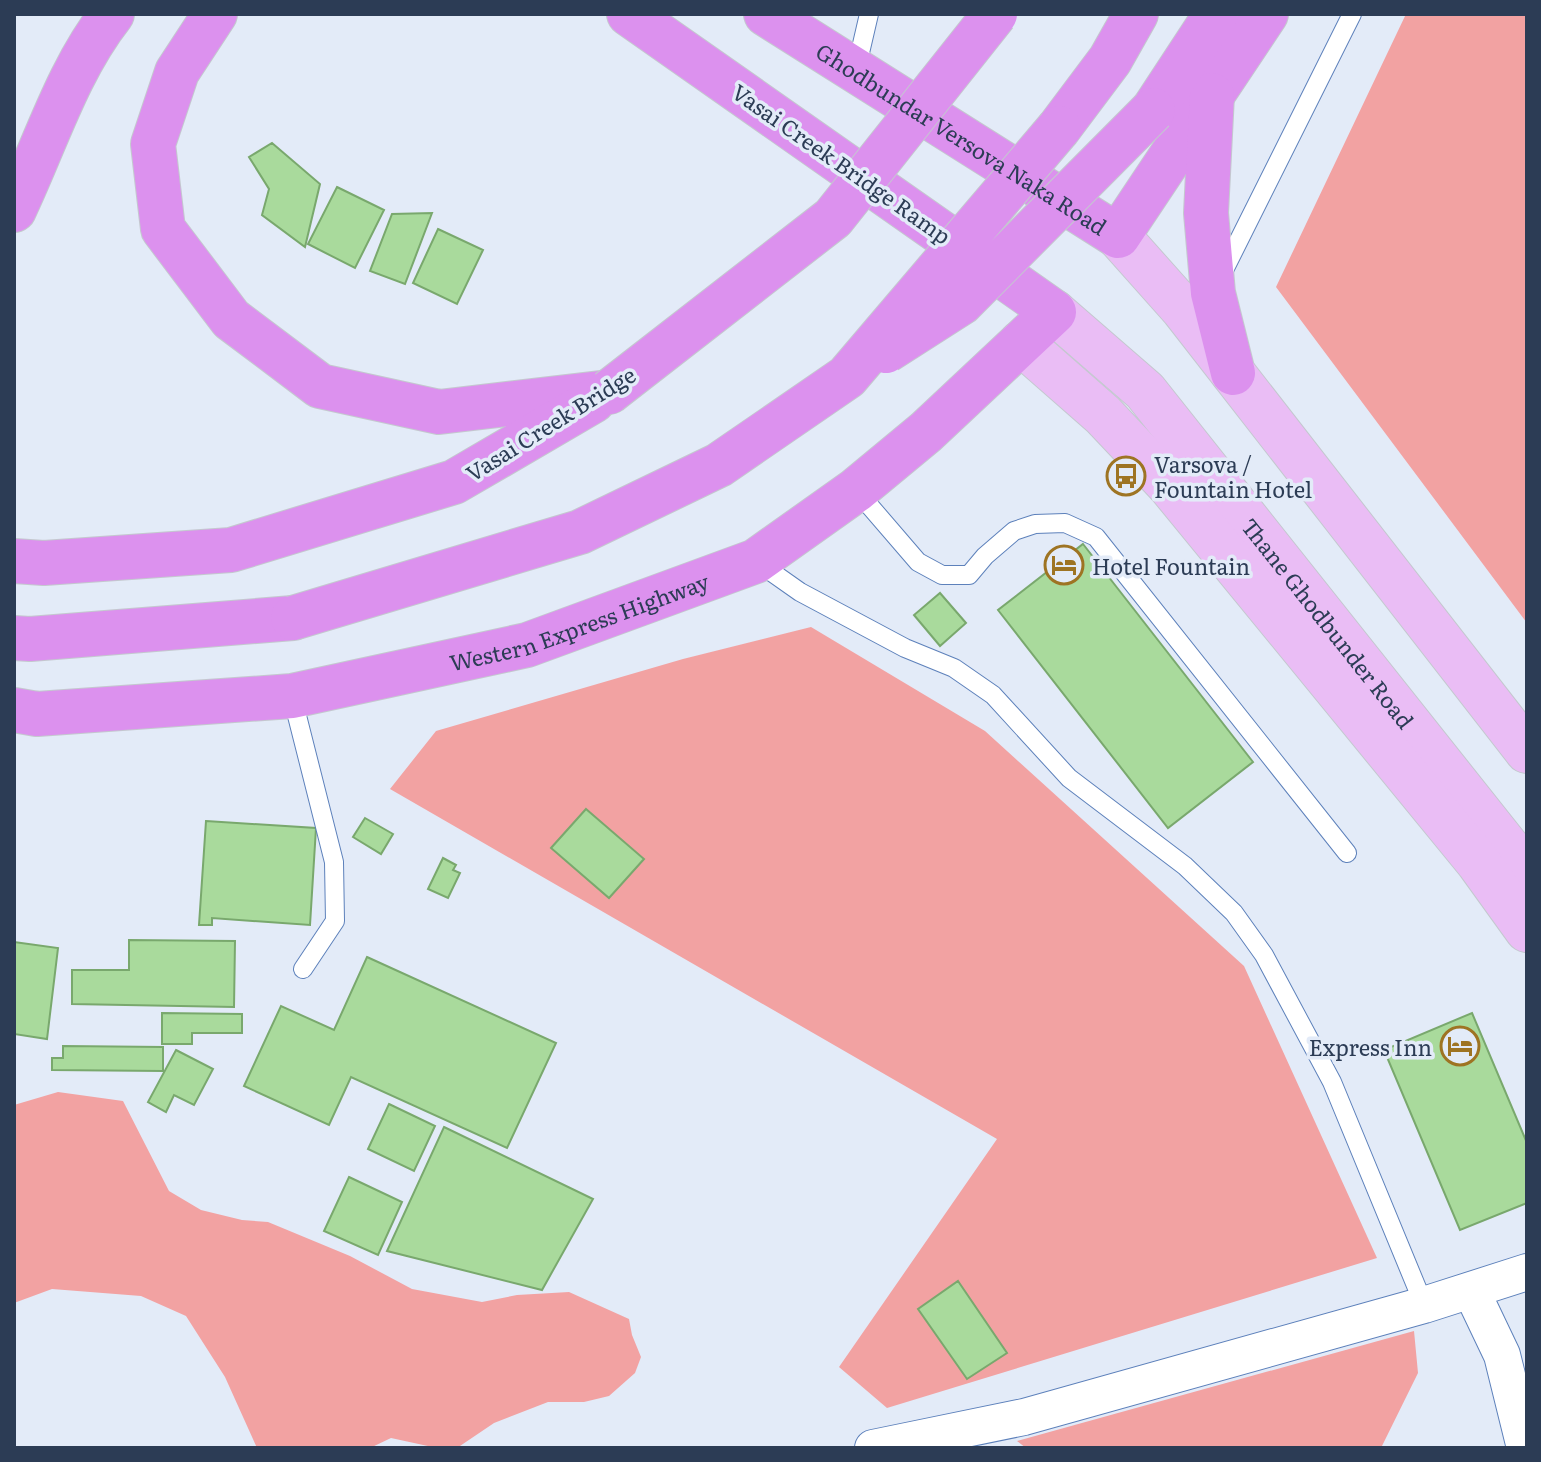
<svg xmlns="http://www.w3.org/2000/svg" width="1541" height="1462" viewBox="0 0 1541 1462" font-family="Literata,serif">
<rect width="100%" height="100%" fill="#e3ebf8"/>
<path fill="#f2a2a2" d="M1406,14H1527V623L1276,287Z
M811,627L985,731L1244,966L1377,1258L887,1408L839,1367L997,1139L390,789L436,731L683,659Z
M58,1092L123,1101L169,1191L201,1210L242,1220L268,1222L350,1256L412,1289L482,1302L517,1295L569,1292L629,1319L632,1335L641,1357L635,1373L609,1396L584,1402H548L494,1423L457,1448H437L391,1438L370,1448H257L225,1377L186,1316L141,1296L52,1289L14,1303V1105Z
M1414,1331L1418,1373L1381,1448H1026L1017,1441Z"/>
<path fill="#a9da9c" stroke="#79a86d" stroke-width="2" d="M272,143L320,184L305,247L262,215L269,189L249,157Z
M337,187L384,210L355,268L308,244Z
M432,213L405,284L370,271L392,214Z
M438,229L483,250L457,304L413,283Z
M1083,544L1253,762L1168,828L998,610Z
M940,593L966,623L940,646L914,615Z
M586,809L644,859L609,898L551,848Z
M365,818L393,834L381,854L353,837Z
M206,821L316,828L310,925L212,918V925H199Z
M443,858L456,865L453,870L460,873L448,898L428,889Z
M129,940L235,941L234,1007L72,1004V970H129Z
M14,942L58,948L47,1039L14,1034Z
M367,957L556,1043L507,1148L351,1077L329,1125L244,1086L281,1006L334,1030Z
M162,1013L242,1014V1033H192V1044H162Z
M1472,1013L1527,1143V1203L1460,1230L1384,1050Z
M63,1046L163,1047V1071L52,1070V1058H63Z
M176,1050L213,1069L194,1105L174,1095L166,1112L148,1102Z
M389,1104L435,1126L414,1171L368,1149Z
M444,1127L593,1199L542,1290L387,1251Z
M349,1177L402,1202L378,1255L324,1231Z
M958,1281L1007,1353L967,1379L918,1309Z"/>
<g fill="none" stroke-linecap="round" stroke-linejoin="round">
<defs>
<path id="lane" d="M856,70L869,14
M1221,276L1352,14
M856,490L918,562L942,575H969L985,556L1014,531L1035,524L1065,523L1096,537L1347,853
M756,561L800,592L905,648L954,668L993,695L1069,778L1185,866L1234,913L1264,955L1332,1082L1424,1305
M292,696L334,862L335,921L303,969"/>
<path id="street" d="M1471,1290L1502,1355L1525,1448
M873,1448L1024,1417L1424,1305L1527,1272"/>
<g id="primary">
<path d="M1118,236L1183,309L1527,751"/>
<path id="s1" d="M1054,312L1145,391L1527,872"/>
<path d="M1021,343L1103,415L1170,486L1478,862L1527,930"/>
</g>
<g id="highway">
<path d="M215,14L177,72L153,144L163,229L231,319L320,386L439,412L609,392"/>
<path id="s2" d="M766,14L1118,236L1266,14"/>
<path d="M1212,95L1206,213L1213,293L1233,373"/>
<path d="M1153,110L1216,14"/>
<path d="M1059,128L1110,60L1136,14"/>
<path d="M14,210C45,145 67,71 112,14"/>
<path d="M14,561L44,563L231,550L454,482L593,401"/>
<path d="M14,638L30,639L293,618"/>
<path id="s3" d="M14,710L37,714L292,696L527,645L756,561L856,490L926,432L1054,312L629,14"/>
</g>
</defs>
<use href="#lane" stroke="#5d81bb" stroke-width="20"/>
<use href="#street" stroke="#5d81bb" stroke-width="38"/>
<use href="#primary" stroke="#c4c8cf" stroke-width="46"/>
<use href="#highway" stroke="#c4c8cf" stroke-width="46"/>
<use href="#lane" stroke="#fff" stroke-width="18"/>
<use href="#street" stroke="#fff" stroke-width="36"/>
<use href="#primary" stroke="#eabdf5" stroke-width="44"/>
<use href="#highway" stroke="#dc91ee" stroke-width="44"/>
<defs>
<path id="highway-bridge" d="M886,351L961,303L1153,110
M609,392L833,218L995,14
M293,618L580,532L719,465L847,377L1059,128"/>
</defs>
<use href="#highway-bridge" stroke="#c4c8cf" stroke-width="46" stroke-linecap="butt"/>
<use href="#highway-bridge" stroke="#dc91ee" stroke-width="44"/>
</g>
<defs>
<symbol id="bus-ring" viewBox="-11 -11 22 22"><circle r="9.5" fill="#e3ebf8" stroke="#9e7423" stroke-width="1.5"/><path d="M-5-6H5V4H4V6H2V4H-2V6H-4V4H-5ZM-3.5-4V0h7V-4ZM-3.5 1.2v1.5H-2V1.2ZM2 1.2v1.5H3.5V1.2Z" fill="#9e7423"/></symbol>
<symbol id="hotel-ring" viewBox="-11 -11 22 22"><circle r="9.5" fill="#e3ebf8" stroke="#9e7423" stroke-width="1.5"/><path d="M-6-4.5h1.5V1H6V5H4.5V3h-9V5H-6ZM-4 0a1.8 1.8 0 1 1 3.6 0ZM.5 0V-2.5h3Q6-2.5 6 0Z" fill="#9e7423"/></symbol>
</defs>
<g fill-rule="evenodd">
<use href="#bus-ring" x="1104" y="454" width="44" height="44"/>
<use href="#hotel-ring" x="1042" y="543" width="44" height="44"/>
<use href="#hotel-ring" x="1438" y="1024" width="44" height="44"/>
</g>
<g text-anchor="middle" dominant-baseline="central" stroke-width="7" stroke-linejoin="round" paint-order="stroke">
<g font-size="22" fill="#2c3c55" stroke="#e3ebf8">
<text stroke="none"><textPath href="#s2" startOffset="232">Ghodbundar Versova Naka Road</textPath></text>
<text transform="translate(842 163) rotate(35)">Vasai Creek Bridge Ramp</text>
<text transform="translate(550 423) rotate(-32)">Vasai Creek Bridge</text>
<text stroke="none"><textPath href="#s3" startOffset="576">Western Express Highway</textPath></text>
<text stroke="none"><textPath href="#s1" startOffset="416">Thane Ghodbunder Road</textPath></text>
</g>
<g font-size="22" fill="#2c3c55" stroke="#e3ebf8" text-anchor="start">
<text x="1154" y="463">Varsova /<tspan x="1154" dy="25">Fountain Hotel</tspan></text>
<text x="1092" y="565">Hotel Fountain</text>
<text x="1432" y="1046" text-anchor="end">Express Inn</text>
</g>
</g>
<rect width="1541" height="1462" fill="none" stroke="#2c3c55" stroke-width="32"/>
</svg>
